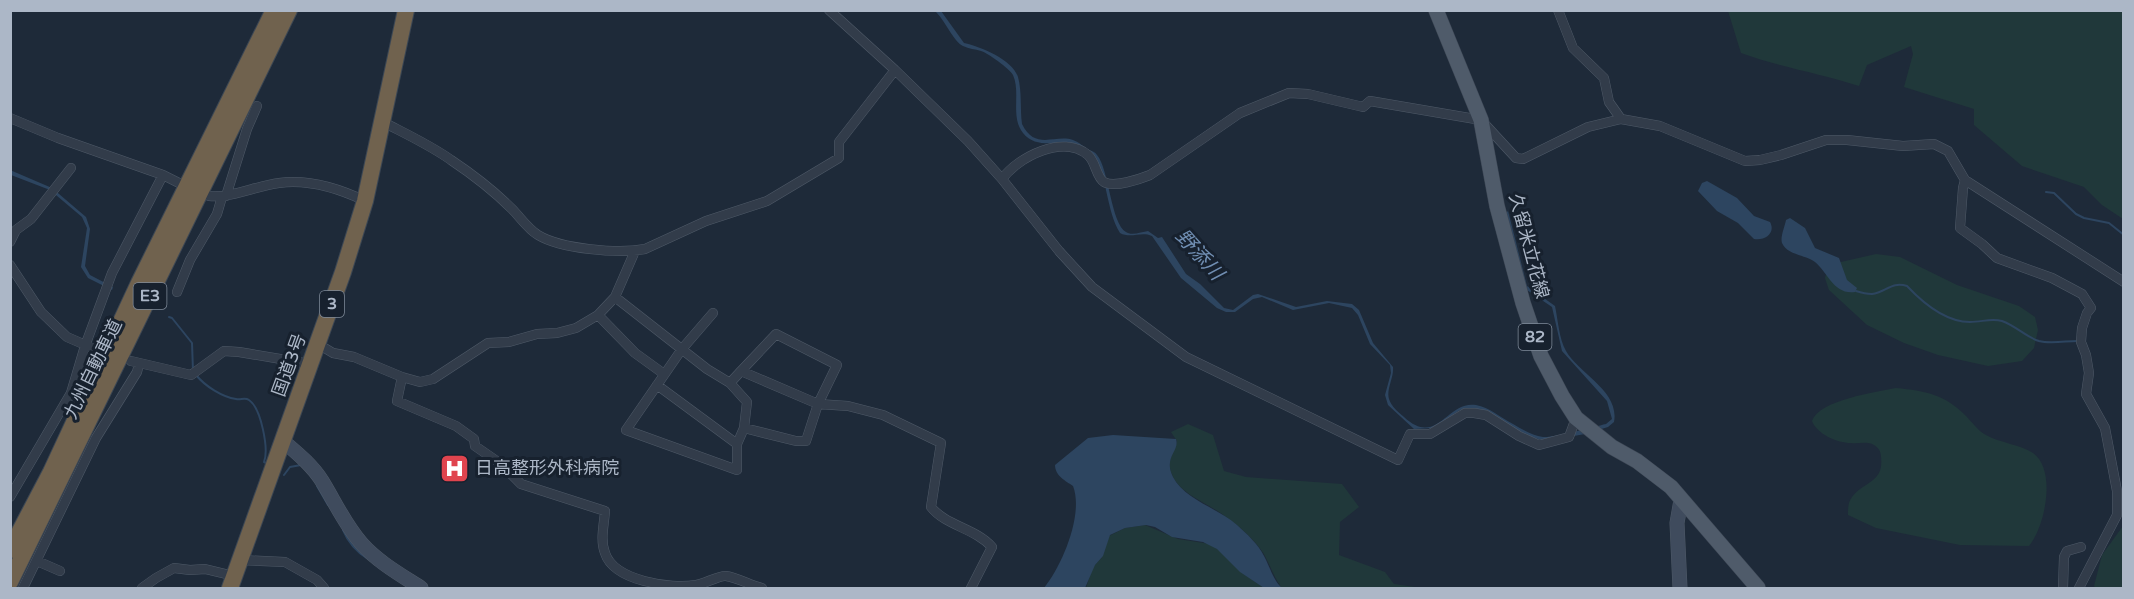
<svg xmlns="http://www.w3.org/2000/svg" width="2134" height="599" viewBox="0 0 2134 599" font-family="'Varela Round','Noto Sans JP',sans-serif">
<rect width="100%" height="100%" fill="#1e2a39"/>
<path fill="#20383a" d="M1728,11H2123V219L2102,205L2084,187L2022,166L1974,125V109L1904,87L1913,54L1911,46L1867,65L1859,86C1820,73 1779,67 1741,53Z
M1876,254L1900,257L1957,285L2019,306L2035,317L2038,330L2034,348L2022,361L1988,366L1938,355L1904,343L1867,325L1829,290L1825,278L1827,271L1832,264Z
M1896,388C1926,391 1944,394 1966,416C1972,422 1978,431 1986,435C2000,443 2019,444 2033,453C2057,470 2045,527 2029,546L1960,545L1876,528L1848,515C1848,508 1848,502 1852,497C1864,481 1884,483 1881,457C1881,452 1879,448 1874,445C1867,441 1859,444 1851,443C1837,443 1817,434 1812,421C1819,400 1876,392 1896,388Z
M1188,424L1213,435L1224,471L1246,477L1342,484L1359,507L1340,522L1339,555L1385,572L1394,584L1422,588L1281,587C1274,577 1270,565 1264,554C1253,537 1233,521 1216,510C1200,500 1177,491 1171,472C1167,460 1174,452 1177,441L1171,432Z
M1145,525L1178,539L1210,544L1220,551L1241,572L1264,588H1086L1093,567L1102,557L1109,536L1125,528Z
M2123,526V588H2096L2094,586L2102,555Z"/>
<path fill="#2d4560" d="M935,11H941L964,43C981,47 1012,59 1018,77C1022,91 1020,109 1022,124C1035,151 1055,134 1073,140C1079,142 1084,147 1089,150C1092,151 1095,152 1097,155C1109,169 1111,224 1126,232C1131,236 1142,232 1148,231L1158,238L1162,237L1186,274L1200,284L1224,308L1233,310L1253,295L1258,294L1296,307L1327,301L1352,304L1359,310L1373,343L1393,367C1394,378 1386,389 1389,399C1391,406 1398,412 1404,417C1437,448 1447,400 1476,405C1489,407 1501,418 1513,424C1522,429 1532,436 1543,437C1554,438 1593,427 1606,424L1612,419L1607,401L1562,351L1552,307L1527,290L1506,213L1508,211L1527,286L1555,306C1558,320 1559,339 1566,351C1579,374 1620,391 1614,422L1608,427L1585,434L1546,441L1527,436L1484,412L1471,408L1460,410L1433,428L1414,429L1388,405L1385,395L1391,373L1390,365L1370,344L1358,315L1352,308L1329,303L1293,310L1262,297L1253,299L1235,312H1226L1217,308L1181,278L1152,236C1141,231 1131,239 1120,233C1106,210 1108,177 1093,156C1075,129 1041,156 1023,133C1010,117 1021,93 1013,75C1010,69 988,53 981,51C975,49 969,49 963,46C954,42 944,19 935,11Z
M10,170L52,188L86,217L90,229L85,266L90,275L113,287L112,290L88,278L81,267L87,228L82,217L50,190L11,175Z
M1707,181L1737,198L1754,216L1770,222C1776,233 1765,241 1754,239L1738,223L1717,211L1698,191L1702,183Z
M1790,218L1805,228L1815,248L1839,258L1847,280L1857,288L1855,292C1834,295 1828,273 1815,262C1806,255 1787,255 1782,243C1780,237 1785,226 1786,220Z
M1113,435L1176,439C1180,451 1163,457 1173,477C1185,500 1218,508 1237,525C1247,534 1258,544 1264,556C1270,567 1273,580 1282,588H1264L1240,572L1217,549L1203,542L1172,537L1155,527L1146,525L1125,528L1110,535L1103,556L1095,565L1085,588H1044C1062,566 1084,514 1073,486C1066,481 1055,476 1055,465L1088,438Z"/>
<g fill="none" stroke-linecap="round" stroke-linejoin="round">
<path stroke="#2d4560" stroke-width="2" d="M2046,192L2054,193L2076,214L2084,218L2109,223L2124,235
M1856,291C1862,293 1867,294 1872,294C1886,292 1892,281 1907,286C1923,303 1945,322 1970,322C1982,322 1991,318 2002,321C2016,326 2026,337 2039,341C2050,344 2066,341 2077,341
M169,317L172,318L192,343L193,371
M196,375C205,386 222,397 236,399C241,400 245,397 249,400C261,408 269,449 264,462L266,463
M284,475L290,467L301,465
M317,486L328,505
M343,530C348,542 357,552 368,559"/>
<defs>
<path id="street" d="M829,10L895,70L968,141L1002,179L1059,251L1092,287L1186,357L1398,460L1410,434H1430L1465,413H1474L1486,415L1519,436L1539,445L1569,437L1576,418
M1558,10L1573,48L1604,78L1609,102L1621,119
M10,118L58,138L163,175L179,183
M383,122C406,134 430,145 451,160C472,174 494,191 512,209C520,217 528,229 538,235C561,249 618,254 645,249L706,221L767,201L839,158V142L895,70
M1002,179C1018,157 1063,134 1088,155C1096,162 1096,177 1104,182C1114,188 1140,179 1150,175L1240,113L1289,93L1308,94L1359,106L1363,107L1370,101L1481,120L1516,158L1523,159L1588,127L1621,119L1660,126L1745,161L1760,160L1781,155L1826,140H1847L1903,146L1934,144L1948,151L1965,180L2124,282
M1965,180L1963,188L1960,228L1982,244L1997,258L2052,278L2082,294L2091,308L2087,313L2082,328L2081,342L2086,355L2089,373L2086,394L2105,428L2117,491V515L2079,588
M209,196C233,198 255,186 279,183C309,179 338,188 365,201
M226,196L247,129L257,106
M10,242L16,230L31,219L71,168
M635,251L615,297L707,369L730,383L747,402L744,428L737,444V470L626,430L682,349L713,313
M10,265L41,312L67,337L97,350
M177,292L190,260L217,214L222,197
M598,315L635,353L664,374
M318,344L333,353L354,357L402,377L397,401L456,426L474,439L475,446L501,464L521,484L605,511C604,525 600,540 605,553C614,581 670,589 696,585C704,584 720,575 726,576C738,578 750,585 762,588
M131,361L191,375L224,351L239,352L310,364
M741,371L776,334L837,365L818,404L806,441H796L744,428
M402,377L420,382L433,379L488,343L509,342L537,334L557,333L576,328L598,315L615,297
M730,383L741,371L818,404L848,406L883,415L941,443L931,507C946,526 975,528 992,547L971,588
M657,385L737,444
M10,497L71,393L85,346L112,273L163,175
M240,560L285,562L317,580L324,588
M37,561L60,571
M23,588L96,438L137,372L139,364
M142,588L156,578L174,568L190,570L205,569L234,576
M2063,588L2064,557L2067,551L2081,547"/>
<path id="secondary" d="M283,441C297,453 312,465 322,481C335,502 345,525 362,544C378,562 401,575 421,588
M1680,588L1677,523L1681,500"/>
<path id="primary" d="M1436,10L1481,120L1497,206L1523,303L1541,356L1562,396L1576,418L1612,447L1637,461L1671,487L1758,588"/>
<path id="highway" d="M10,550L51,472L139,283L274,10
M10,582L289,10
M230,588L343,272L365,201L406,10"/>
</defs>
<use href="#street" stroke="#4f5a68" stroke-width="10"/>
<use href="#secondary" stroke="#4f5a68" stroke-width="15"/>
<use href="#primary" stroke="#3b4553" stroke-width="16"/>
<use href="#highway" stroke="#3c4754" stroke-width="18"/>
<use href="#street" stroke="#323c4a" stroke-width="9"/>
<use href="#secondary" stroke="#3f4b5d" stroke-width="14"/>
<use href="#primary" stroke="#4f5b6a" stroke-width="15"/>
<use href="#highway" stroke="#70624e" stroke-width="16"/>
</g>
<defs>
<symbol id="hospital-square" viewBox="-11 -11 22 22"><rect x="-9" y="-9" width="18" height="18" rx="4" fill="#e0444e" stroke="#17212e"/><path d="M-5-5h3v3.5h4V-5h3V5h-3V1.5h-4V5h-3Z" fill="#fff"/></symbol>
</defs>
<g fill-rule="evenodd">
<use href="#hospital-square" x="438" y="452" width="33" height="33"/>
</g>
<g text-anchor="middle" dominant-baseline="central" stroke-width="6" stroke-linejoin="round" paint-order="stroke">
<g fill="#17212e" stroke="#7f8a99" stroke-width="1.5">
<rect x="133.5" y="283" width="33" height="26" rx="4.5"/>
<rect x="320" y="291" width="24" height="26" rx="4.5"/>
<rect x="1518.5" y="324" width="33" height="26" rx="4.5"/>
</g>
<g font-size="16" font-weight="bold" fill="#acb7c7">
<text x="150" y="296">E3</text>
<text x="332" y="304">3</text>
<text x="1535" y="337">82</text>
</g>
<g font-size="18" fill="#acb7c7" stroke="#17212e">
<text transform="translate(1529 246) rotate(75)">久留米立花線</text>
<text transform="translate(289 365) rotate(-70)">国道3号</text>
<text transform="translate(93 369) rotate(-64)">九州自動車道</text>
</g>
<g font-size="18" fill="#acb7c7" stroke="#17212e" text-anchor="start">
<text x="475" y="468">日高整形外科病院</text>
</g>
<g font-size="20" font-style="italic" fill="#708eb2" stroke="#17212e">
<text transform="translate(1199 255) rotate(48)">野添川</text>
</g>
</g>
<rect width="2134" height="599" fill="none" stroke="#acb7c7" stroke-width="24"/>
</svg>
